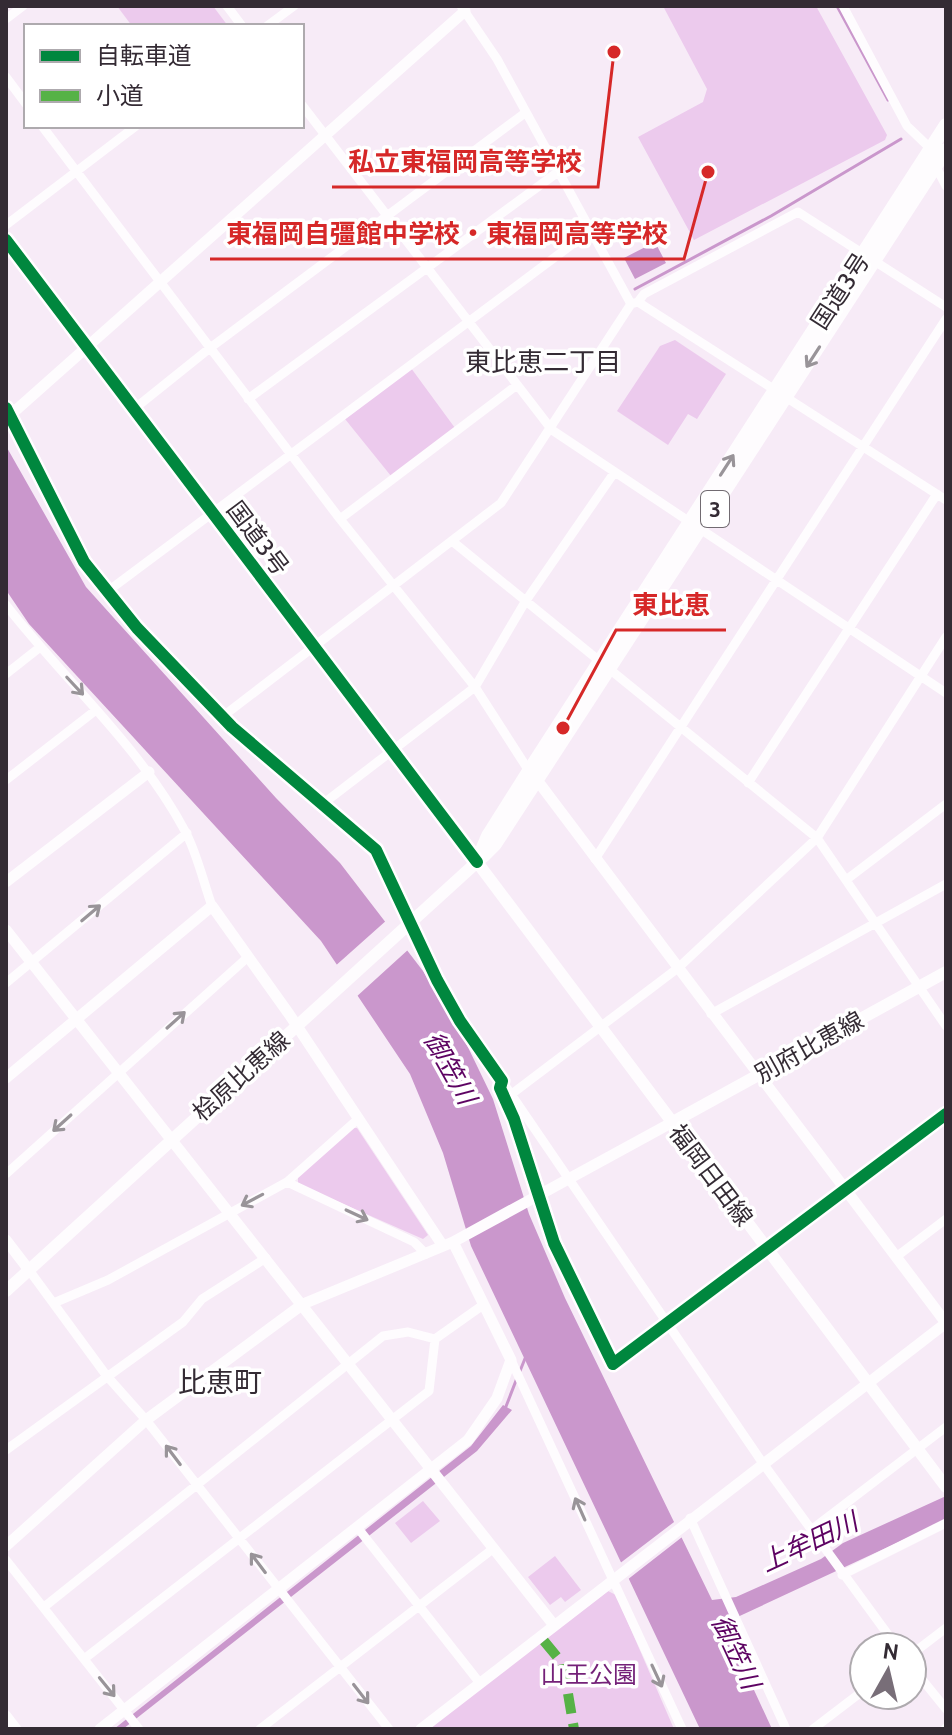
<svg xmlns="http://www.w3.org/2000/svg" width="952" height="1735" viewBox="0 0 952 1735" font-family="Cabin,'Noto Sans JP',sans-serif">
<rect width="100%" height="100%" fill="#f7ebf7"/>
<path fill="#eccaed" d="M117,6H213L228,26H132Z
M663,6H816L887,135L885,140L694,240L638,137L703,102L707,89Z
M675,340L726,374L697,419L688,414L668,445L617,411L660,346Z
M411,368L455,428L391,476L345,419Z
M353,1128H357L428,1235L423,1239L298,1184V1176Z
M423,1501L440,1521L411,1543L395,1523Z
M555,1556L581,1590L565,1602L561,1597L550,1605L528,1577Z
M608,1591L616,1595L674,1729H428Z"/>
<path fill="#ca97cc" d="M655,242L666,263L635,279L624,258Z
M6,446L86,587L276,798L340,863L423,971L464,1039L493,1099L529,1214L565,1298L712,1600L736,1597L821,1559L843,1543L946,1496V1520L731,1620L725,1627L772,1729H700L471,1246L443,1153L410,1074L321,941L29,624L6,590Z
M503,1405L512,1410L477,1451L123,1729H114L471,1446Z"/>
<path fill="#f7ebf7" d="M388,919L410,948L355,998L333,968Z
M678,1519L686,1534L627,1580L619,1564Z"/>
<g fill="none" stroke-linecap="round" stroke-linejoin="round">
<path stroke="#ca97cc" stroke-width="3" d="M837,6L888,100
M635,289L771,216L901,139
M520,1371L526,1356
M505,1409L517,1378"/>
<path stroke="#fefcfe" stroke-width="9" d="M227,6L242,26
M461,6L497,59L631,304L638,302L775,390
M843,6L907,126L931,149
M6,19L23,6
M267,26L294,6
M6,77L26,104
M302,105L552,430L946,693
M42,126L340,519L475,687L529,771
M935,165L946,186
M6,225L136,126
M638,302L644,294L798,212L946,307
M787,398L946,500
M248,399L558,172
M6,408L84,562L137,628L232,727L376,850L437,980L460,1021L502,1081L500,1088L514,1119L554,1243L613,1364L946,1114
M134,409L210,348L525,113
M340,519L517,385
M452,541L817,838L946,1026
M108,591L590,231
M6,605C65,681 139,745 185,831C197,853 203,881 212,906
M6,674L39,648
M222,717L501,503L631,304
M6,780L96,710
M748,783L937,494
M324,803L475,687L525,602L614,473
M595,859L946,319
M846,880L946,804
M6,983L187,833
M711,1014L946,884
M502,1081L762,1462L897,1647
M513,1093L678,968L817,838L946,637
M6,1174L248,957
M287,1182L414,1242L426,1254
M896,1257L946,1219
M29,1270L106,1375L146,1420L389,1729
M56,1302L108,1280L287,1182L358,1119
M435,1339L483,1305
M511,1360L682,1729
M6,1450L183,1322L202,1299L266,1258
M690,1518L786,1729
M357,1527L479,1682
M811,1530L946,1427
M6,1560L139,1729
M842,1575L946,1523
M44,1607L383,1336L408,1332L435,1339L429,1391L84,1659
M912,1654L946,1628
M912,1667L946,1709
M260,1729L494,1548
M813,1729L864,1690
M945,1729L946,1728"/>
<path stroke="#fefcfe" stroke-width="11" d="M6,419L465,11
M537,780L946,1323
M6,882L149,772
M6,930L553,1624
M6,1078L212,906L289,1014L443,1246
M6,1240L29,1270
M6,1546L146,1420L303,1304L453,1242L671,1123
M6,1716L16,1729
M100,1729L468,1440L497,1398L511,1360L453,1242
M421,1729L946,1323"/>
<path stroke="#fefcfe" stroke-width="12" d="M671,1123L946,972
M6,1291L477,862L946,1487"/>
<path stroke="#fefcfe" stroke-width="14" d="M6,240L477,862
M483,856L495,844L946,150
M477,862L488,836L529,771L946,125"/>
<path stroke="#56b246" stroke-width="10" stroke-dasharray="20 10" stroke-linecap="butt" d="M544,1641L563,1664L574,1729"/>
<defs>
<path id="cycleway" d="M6,240L477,862
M6,408L84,562L137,628L232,727L376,850L437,980L460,1021L502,1081L500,1088L514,1119L554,1243L613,1364L946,1114"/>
</defs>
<use href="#cycleway" stroke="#fff" stroke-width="17"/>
<use href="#cycleway" stroke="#00873e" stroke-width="12"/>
</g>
<defs><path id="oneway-shaft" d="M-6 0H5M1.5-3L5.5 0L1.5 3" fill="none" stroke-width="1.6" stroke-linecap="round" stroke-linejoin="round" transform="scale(2)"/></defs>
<g stroke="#999499">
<use href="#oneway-shaft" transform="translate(813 357) rotate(123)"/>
<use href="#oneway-shaft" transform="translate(727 465) rotate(-57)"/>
<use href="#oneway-shaft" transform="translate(75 686) rotate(47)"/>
<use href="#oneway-shaft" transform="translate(91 913) rotate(-40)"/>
<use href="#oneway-shaft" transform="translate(176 1020) rotate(-42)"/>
<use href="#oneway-shaft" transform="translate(62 1123) rotate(138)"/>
<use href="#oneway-shaft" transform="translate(252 1200) rotate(152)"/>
<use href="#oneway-shaft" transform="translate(357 1215) rotate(25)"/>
<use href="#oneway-shaft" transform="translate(173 1455) rotate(-127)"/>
<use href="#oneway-shaft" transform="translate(580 1509) rotate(-114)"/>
<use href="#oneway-shaft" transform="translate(258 1563) rotate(-127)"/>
<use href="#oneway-shaft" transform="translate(657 1676) rotate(65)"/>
<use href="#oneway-shaft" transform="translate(107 1687) rotate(51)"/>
<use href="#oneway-shaft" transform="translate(361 1694) rotate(52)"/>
</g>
<g text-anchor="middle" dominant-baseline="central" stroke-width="7" stroke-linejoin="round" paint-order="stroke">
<rect fill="#fff" stroke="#716b71" stroke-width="2" x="701" y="491" width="28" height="36" rx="6"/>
<g font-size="22" font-weight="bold" fill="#342b34">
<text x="715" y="509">3</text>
</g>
<g font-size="24" fill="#342b34" stroke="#fff">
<text transform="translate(840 291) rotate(-57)">国道3号</text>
<text transform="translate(258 538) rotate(53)">国道3号</text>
<text transform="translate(809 1047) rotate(-29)">別府比恵線</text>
<text transform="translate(241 1076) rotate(-42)">桧原比恵線</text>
<text transform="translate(711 1175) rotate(53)">福岡日田線</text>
</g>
<g font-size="24" fill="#742178" stroke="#fff">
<text x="589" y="1674">山王公園</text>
</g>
<g font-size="26" fill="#342b34" stroke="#fff">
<text x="543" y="362">東比恵二丁目</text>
</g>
<g font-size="26" font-style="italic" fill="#5d0362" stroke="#fff">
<text transform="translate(450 1068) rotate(61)">御笠川</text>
<text transform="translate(809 1542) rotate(-25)">上牟田川</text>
<text transform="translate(736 1652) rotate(65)">御笠川</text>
</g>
<g font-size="28" fill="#342b34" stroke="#fff">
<text x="220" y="1382">比恵町</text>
</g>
</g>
<path fill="none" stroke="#d62828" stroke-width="3" d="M614 52L598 187H332M708 172L684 259H210M563 728L616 630H726"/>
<g fill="#d62828" stroke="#fff" stroke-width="3">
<circle cx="614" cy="52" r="8"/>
<circle cx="708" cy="172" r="8"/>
<circle cx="563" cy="728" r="8"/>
</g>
<g font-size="26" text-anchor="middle" font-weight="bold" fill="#d62828" stroke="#fff" stroke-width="7" stroke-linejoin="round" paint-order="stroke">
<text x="465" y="171">私立東福岡高等学校</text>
<text x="447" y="243">東福岡自彊館中学校・東福岡高等学校</text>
<text x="671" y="614">東比恵</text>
</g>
<rect width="952" height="1735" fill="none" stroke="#342b34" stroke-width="16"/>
<rect x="24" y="24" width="280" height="104" fill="#ffffff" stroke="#aeaaae" stroke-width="2"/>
<rect x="40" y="50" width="40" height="12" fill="#00873e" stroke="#aeaaae" stroke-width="2"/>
<text x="96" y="64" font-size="24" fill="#342b34">自転車道</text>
<rect x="40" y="90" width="40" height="12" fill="#56b246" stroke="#aeaaae" stroke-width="2"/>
<text x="96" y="104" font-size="24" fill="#342b34">小道</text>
<g transform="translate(888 1671) rotate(8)"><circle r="38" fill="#ffffff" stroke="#aeaaae" stroke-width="2"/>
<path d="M0-6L14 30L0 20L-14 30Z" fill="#786e78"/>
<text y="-12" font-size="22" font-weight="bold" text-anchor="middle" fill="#342b34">N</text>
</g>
</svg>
